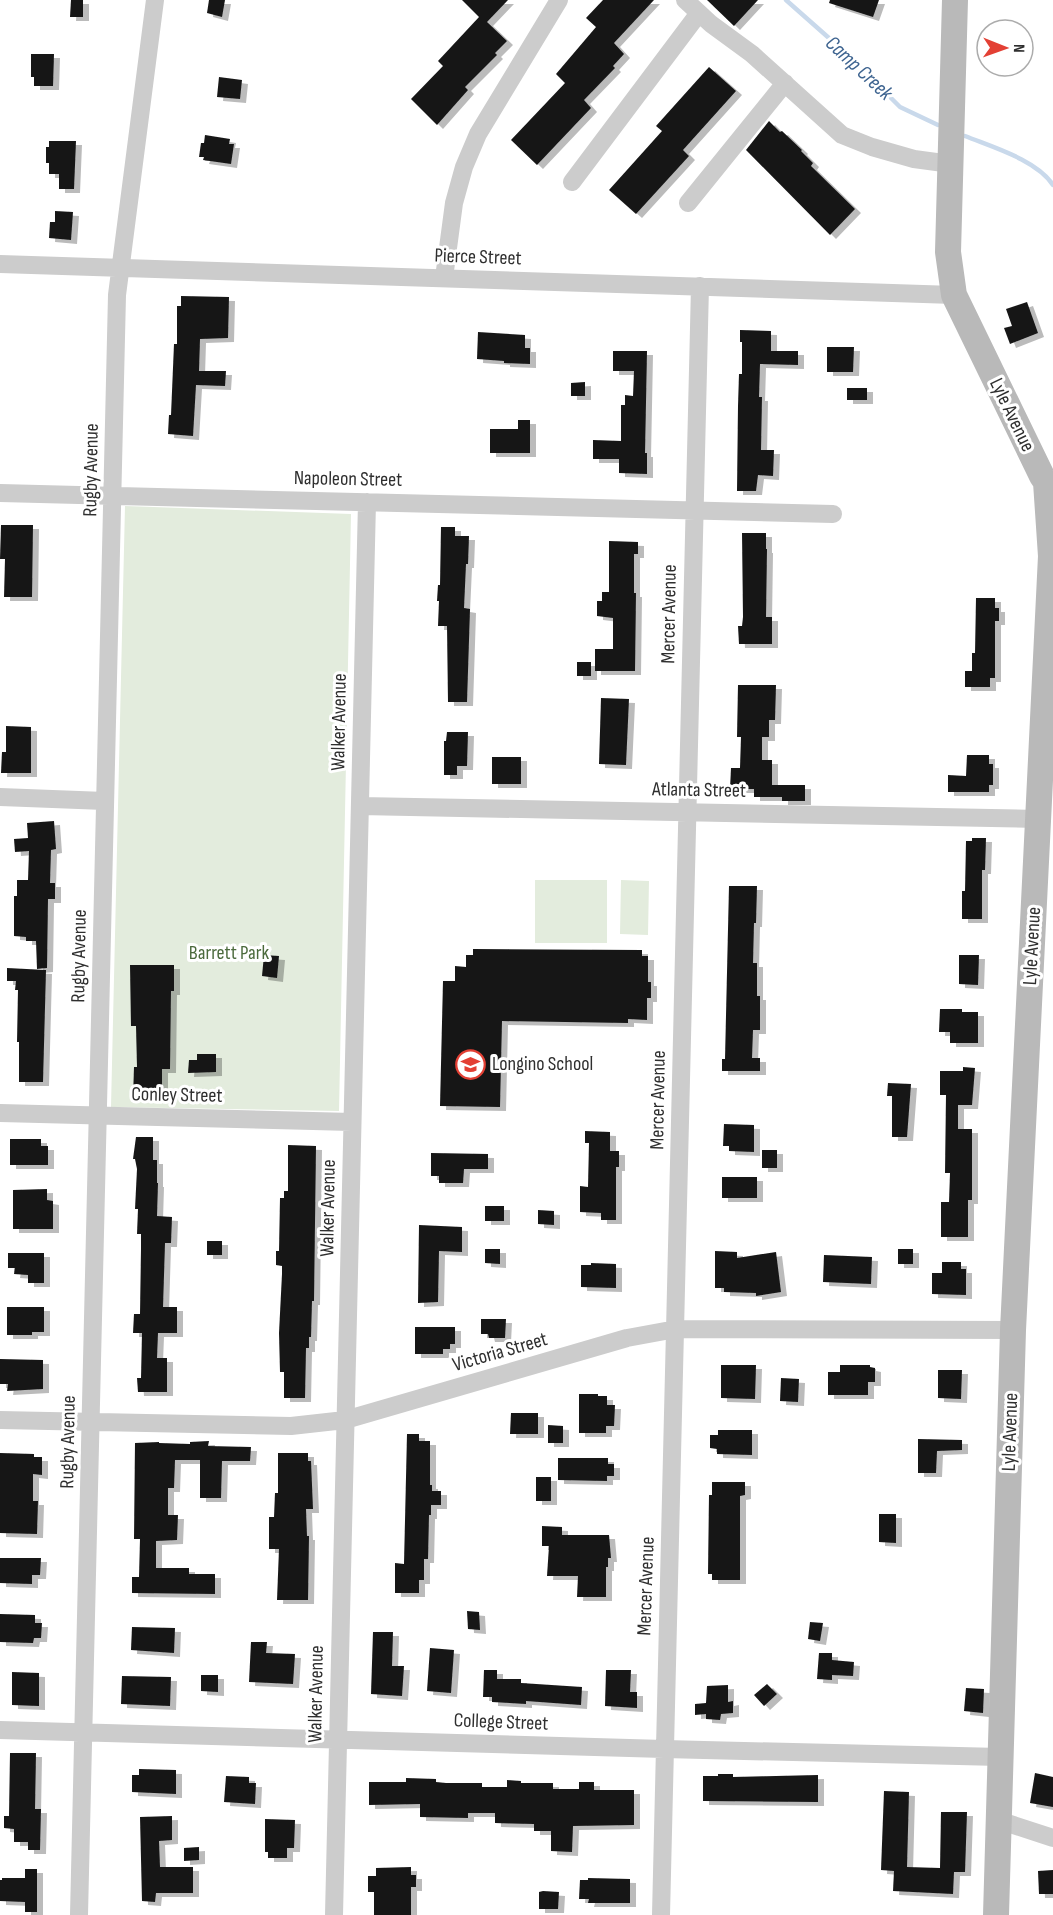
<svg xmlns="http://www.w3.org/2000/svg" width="1053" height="1915" viewBox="0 0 1053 1915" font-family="'Sofia Sans Condensed',sans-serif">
<defs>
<filter id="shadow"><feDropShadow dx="6" dy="4" stdDeviation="0" flood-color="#0004"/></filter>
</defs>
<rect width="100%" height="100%" fill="#fff"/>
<path fill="#e3ecdd" d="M125,506L351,514L339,1111L111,1107Z
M535,880H607V943H535Z
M621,880L649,881L648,935L620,934Z"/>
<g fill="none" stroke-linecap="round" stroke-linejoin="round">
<path stroke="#c9d9eb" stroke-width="4.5" d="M786,0L847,54L900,107L938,125
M965,136C992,147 1037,160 1053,185"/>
</g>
<path fill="#161616" filter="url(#shadow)" d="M71,0H83V17H70Z
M209,0H225L222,17L207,13Z
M462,0H508L487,22L507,41L495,53L497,55L465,87L468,90L437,125L411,99L443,66L438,61L479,17Z
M603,0H654L614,43L624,54L613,66L615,68L584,100L591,108L537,165L511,140L565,83L556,74L596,27L586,18Z
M707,0H758L734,26Z
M830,0H879L873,17L829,3Z
M31,54H54L53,86H34V77H31Z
M709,67L736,91L683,150L689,156L636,214L609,190L662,131L656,126Z
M219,77L242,80L240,99L217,97Z
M769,121L780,132L782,131L802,150L801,151L813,163L811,166L855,209L830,235L746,150Z
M205,135L230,139L229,144H234L231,164L203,160L204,157H199L201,143H204Z
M49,141H76L74,189H59V174H49V163H46V147H49Z
M55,211L73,212L71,240L49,238L50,222H55Z
M181,296L229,297L228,338L200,339L199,371H226L225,386L196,385L193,436L168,434L169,415H171L174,344H177V306H181Z
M1027,302L1038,333L1010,344L1004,328L1012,326L1006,309Z
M740,330L771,331V351H798V365L760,364L759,397H762L761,450H774L773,476L758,475L756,491H737L738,406L739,374H742V342H740Z
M478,332L525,335V348H530V364L504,363V361L477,359Z
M827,347H854L853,372H827Z
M613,351H647L645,453H647V474L619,473V459H593V440L621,441V405H625V395L633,396L634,371H613Z
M585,382V396H571V383Z
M847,388H867V400H847Z
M518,420H530V453H490V429H518Z
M1,525H33L32,597H4L5,559H0Z
M441,527H455V536H469L468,564H466L464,608L470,609L467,702H448L447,626H438L439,601H437L438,585H440Z
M742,533H766V549H767L766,617H772V644H739L738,626H742L743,617Z
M609,541L638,542V554H634V593H636L635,671H595V649H613V618L597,616V601H602V592H609Z
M976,598H995V608H999V621H995V678H990V687H965V671H972V653H975Z
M577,662H591V676H577Z
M738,685H776L775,720H769V737H762V760H772V785H805V801H782V797H754V789H730L731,768H740L741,737H737Z
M601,698L629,699L626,765L599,764Z
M6,726L31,727V773H1L2,752H6Z
M447,732H468L467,766H457V775H444V741H446Z
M967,755H989V764H993V785H989V792H948V775L966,776Z
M492,757H521V784H492Z
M54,821L56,849L51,850L50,883H55V899H48L47,968L37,969L36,941H26V937L14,936V896H17V880H28L29,851L15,852L14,839L28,838L27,823Z
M972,838H986L985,870H982V919H962V891H965L966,841H972Z
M729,886H757L756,923H754L753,963H757V996H760V1030H753L752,1058H760V1071H722V1059H725Z
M473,949L642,950V956H648V982H651V998H647V1020L628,1019V1023L502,1021L500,1107L440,1106L443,981H455V966L466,967V955H473Z
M264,955L279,956L277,978L262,976Z
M959,955H979L978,985L959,984Z
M130,965H174V991H171L170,1069H162V1090H150V1098H133L134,1067H137L136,1026H131Z
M7,968L46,970L43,1082H19V1042H17L18,990H15L16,981H7Z
M940,1009H962V1012H978V1043H950V1032H939Z
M197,1054H216V1072L188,1073L189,1060H197Z
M963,1067L975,1068L972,1105H958V1129H972V1200H968V1237H941V1202H949L950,1173H945L946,1095H940V1071H963Z
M888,1083L911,1084L907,1137H892V1096H887Z
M724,1124L754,1125V1152L729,1151V1146H723Z
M585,1131L610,1132V1151H619V1167H616V1220H601V1213L580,1212V1186L588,1187L589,1143H585Z
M136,1137H153V1160H157V1183H158L157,1216L172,1217L171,1243H165L163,1307H177V1333H158L157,1358H167V1392H138L137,1378H141L142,1333H133L134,1314H140L141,1249V1234H137L138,1209H135L137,1169L135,1159H133Z
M10,1139H41V1146H48V1165H10Z
M288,1145L316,1146L314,1301H312L311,1337H309V1348H306L305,1398H284V1372H280L279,1333L282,1274V1266L276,1265V1251H279L280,1198H284V1191H288Z
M762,1150H777V1168H762Z
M431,1153L488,1154V1169H464L463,1183H439V1176H431Z
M722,1177H757V1198H722Z
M47,1189V1200L53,1201V1229H13V1190Z
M485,1206H504V1221H485Z
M538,1210L554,1211V1225L538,1224Z
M419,1225L462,1227V1252L439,1251L438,1302L418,1303Z
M207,1241H222V1255H207Z
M485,1249H500V1264L485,1263Z
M898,1249H913V1264H898Z
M715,1251L737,1252V1258L776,1252L781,1292L756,1296V1293L724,1292V1288H715Z
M8,1253H44V1283H28V1275L14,1274L15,1268H8Z
M824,1255L872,1257L871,1284L823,1282Z
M942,1262H961V1269H966V1295L932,1294V1273H942Z
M591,1263L616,1264V1288L581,1287V1265H591Z
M7,1307H44V1332H32V1335H7Z
M481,1319H506L505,1338H489L488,1334H481Z
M415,1327H455V1344H450V1349H443V1354H415Z
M0,1359L43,1360V1389L7,1391L8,1384H0Z
M721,1365H756L755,1399L721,1398Z
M840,1365H870V1367L875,1368V1382H868V1395H828V1372H840Z
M938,1370H962L961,1399L938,1398Z
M781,1378L799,1379L798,1402L780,1401Z
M579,1394H598V1396H607V1405H615L614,1426H606V1433H579Z
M511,1413H538V1434H510Z
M548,1425L563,1426V1443H548Z
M718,1430H752V1455L717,1454V1449L710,1448V1435H718Z
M407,1434H419V1441H430V1485H432V1491H441V1505H431V1515H429L428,1559H424V1580H419V1593H395V1563L404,1564Z
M918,1439L962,1440V1450L937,1451L936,1473H918Z
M209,1441L208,1446L251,1447L250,1461H222L221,1498H200V1460H175L174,1488H168V1515H178L177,1540L156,1541V1568H189V1574H215V1594L132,1593V1577H139L140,1539H134L135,1443L159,1442V1443L190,1444V1442Z
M0,1453L34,1454V1457H42V1475L33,1474V1501H38L37,1534L0,1533Z
M278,1453H308V1461H311L313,1509H306L307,1536H309L308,1600H277L279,1549H269V1517H274L275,1493H278Z
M558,1458H608V1464H614V1476H607V1481L558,1480Z
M536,1477H551V1501H536Z
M712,1482H745V1495L740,1496V1580H712V1574H708L709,1495H712Z
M879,1514H896V1543L879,1542Z
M542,1526L562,1527V1535H609L611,1558H608V1567H606V1597H577L578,1576H547L549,1546H542Z
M0,1558H41L40,1575H32V1584L0,1583Z
M467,1611L479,1612L480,1630L468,1629Z
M0,1614L35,1615V1623H42L41,1638H34L33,1643L0,1642Z
M810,1622L823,1623L820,1641L808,1639Z
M132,1627L175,1628L174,1653L131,1650Z
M373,1632H393L392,1666H404L402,1696L371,1694Z
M251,1642H267L266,1653L295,1654L293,1684L249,1682Z
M430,1648L454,1650L451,1693L427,1691Z
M819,1653H832V1660L854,1662L853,1676L832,1675V1680L817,1679Z
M484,1670H497V1679H521V1683L582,1687L581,1705L526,1701V1704L492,1702V1697H483Z
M606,1670H631L630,1692H637V1708L605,1706Z
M12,1672L39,1673V1706L12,1705Z
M201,1675H218V1692L201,1691Z
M122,1676L171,1677L170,1706L121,1704Z
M767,1684L777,1694L764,1706L754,1695Z
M728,1685V1702L733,1701V1713L721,1714L720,1720L706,1719V1714L695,1715V1704L706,1703L707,1686Z
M966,1688L984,1689L983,1713L964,1711Z
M10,1753H36L35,1809H41L40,1850H28V1842H14V1829L4,1828V1816H9Z
M139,1769L176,1770V1794L132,1792V1775H139Z
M1035,1773L1053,1777V1807L1030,1803Z
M718,1774H733V1777L818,1775V1802L703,1801V1776H718Z
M226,1776L249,1777V1783H256L255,1804L224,1802Z
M406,1778L436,1779V1782L446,1783H482V1787H507V1780L521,1781V1783H553V1789H579V1782H594V1790H634V1825L573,1826L572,1852L551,1851V1831H534V1824L495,1823V1813H468V1818L420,1817V1804L369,1805V1782H406Z
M884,1791L909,1792L907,1867L940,1868L941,1812H967L965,1872H954L953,1894L893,1891L894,1871L881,1870Z
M172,1816V1840L159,1841L160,1867H193V1893H156L155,1902L142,1901L140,1817Z
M265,1819L295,1820L294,1848H287V1858H268V1852H265Z
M199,1847V1860L184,1861V1848Z
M411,1867V1875H416V1887H411V1915H374V1892H368V1876H376V1868Z
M25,1869H37V1912H25V1902L0,1901V1880H2V1878H25Z
M1053,1870V1894H1039L1038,1871Z
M588,1878L630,1879V1903H588L589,1899H579L580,1880H588Z
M543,1891L559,1892L558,1909H539V1892Z"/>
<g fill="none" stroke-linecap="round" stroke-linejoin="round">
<path stroke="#ccc" stroke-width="18" d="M685,0L711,24L752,54L842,135L872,147L914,159L951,164
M572,182L699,13
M688,203L785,83
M0,264L954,295
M444,278L454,203L464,167L478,134L559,0
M0,493L833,514
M0,797L105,801
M360,806L1038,819
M0,1113L352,1122
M0,1420L291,1426L345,1420L627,1338L676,1329L1013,1330
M0,1730L664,1749L1000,1757
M998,1820L1053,1838
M79,1915L117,295L155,0
M334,1915L367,502
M661,1915L700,286"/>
<path stroke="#b9b9b9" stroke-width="26" d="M955,0L948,252L954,295L1042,476L1046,482L1051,556L1013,1330L996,1915"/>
</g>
<defs>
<symbol id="school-ring" viewBox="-11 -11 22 22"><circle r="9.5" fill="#fff" stroke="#e34034" stroke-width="1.5"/><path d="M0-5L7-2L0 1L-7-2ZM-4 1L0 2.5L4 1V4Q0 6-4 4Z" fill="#e34034"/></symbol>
</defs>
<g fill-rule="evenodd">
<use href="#school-ring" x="454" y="1048" width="33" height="33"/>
</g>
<g text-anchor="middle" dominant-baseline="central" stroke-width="6" stroke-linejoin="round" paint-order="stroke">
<g font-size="20" fill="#2f2f2f" stroke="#fff">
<text transform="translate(478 257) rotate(2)">Pierce Street</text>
<text transform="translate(1012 415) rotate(64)">Lyle Avenue</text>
<text transform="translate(91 470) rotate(-89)">Rugby Avenue</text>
<text transform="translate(348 479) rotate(1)">Napoleon Street</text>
<text transform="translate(669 614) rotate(-89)">Mercer Avenue</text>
<text transform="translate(339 722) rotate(-89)">Walker Avenue</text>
<text transform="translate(699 790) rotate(1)">Atlanta Street</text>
<text transform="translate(1032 946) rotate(-87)">Lyle Avenue</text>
<text transform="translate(79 956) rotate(-89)">Rugby Avenue</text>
<text transform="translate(177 1095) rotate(1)">Conley Street</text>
<text transform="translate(658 1100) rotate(-89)">Mercer Avenue</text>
<text transform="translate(328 1208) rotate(-89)">Walker Avenue</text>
<text transform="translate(500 1352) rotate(-16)">Victoria Street</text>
<text transform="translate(1010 1432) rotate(-88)">Lyle Avenue</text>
<text transform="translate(68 1442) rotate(-89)">Rugby Avenue</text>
<text transform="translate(646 1586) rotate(-88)">Mercer Avenue</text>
<text transform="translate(316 1694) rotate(-89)">Walker Avenue</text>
<text transform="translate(501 1722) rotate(2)">College Street</text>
</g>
<g font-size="20" fill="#4b6a3c" stroke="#fff">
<text x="229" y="953">Barrett Park</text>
</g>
<g font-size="20" fill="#2f2f2f" stroke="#fff" text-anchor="start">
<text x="492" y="1064">Longino School</text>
</g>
<g font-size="21" font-style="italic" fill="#3e6490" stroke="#fff">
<text transform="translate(859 68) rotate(43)">Camp Creek</text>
</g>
</g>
<g transform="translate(1005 48) rotate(91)"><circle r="28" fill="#ffffff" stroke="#acacac" stroke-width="1.5"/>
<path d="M0-4.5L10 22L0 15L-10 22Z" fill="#e34034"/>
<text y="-9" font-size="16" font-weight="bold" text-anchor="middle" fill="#2f2f2f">N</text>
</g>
</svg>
